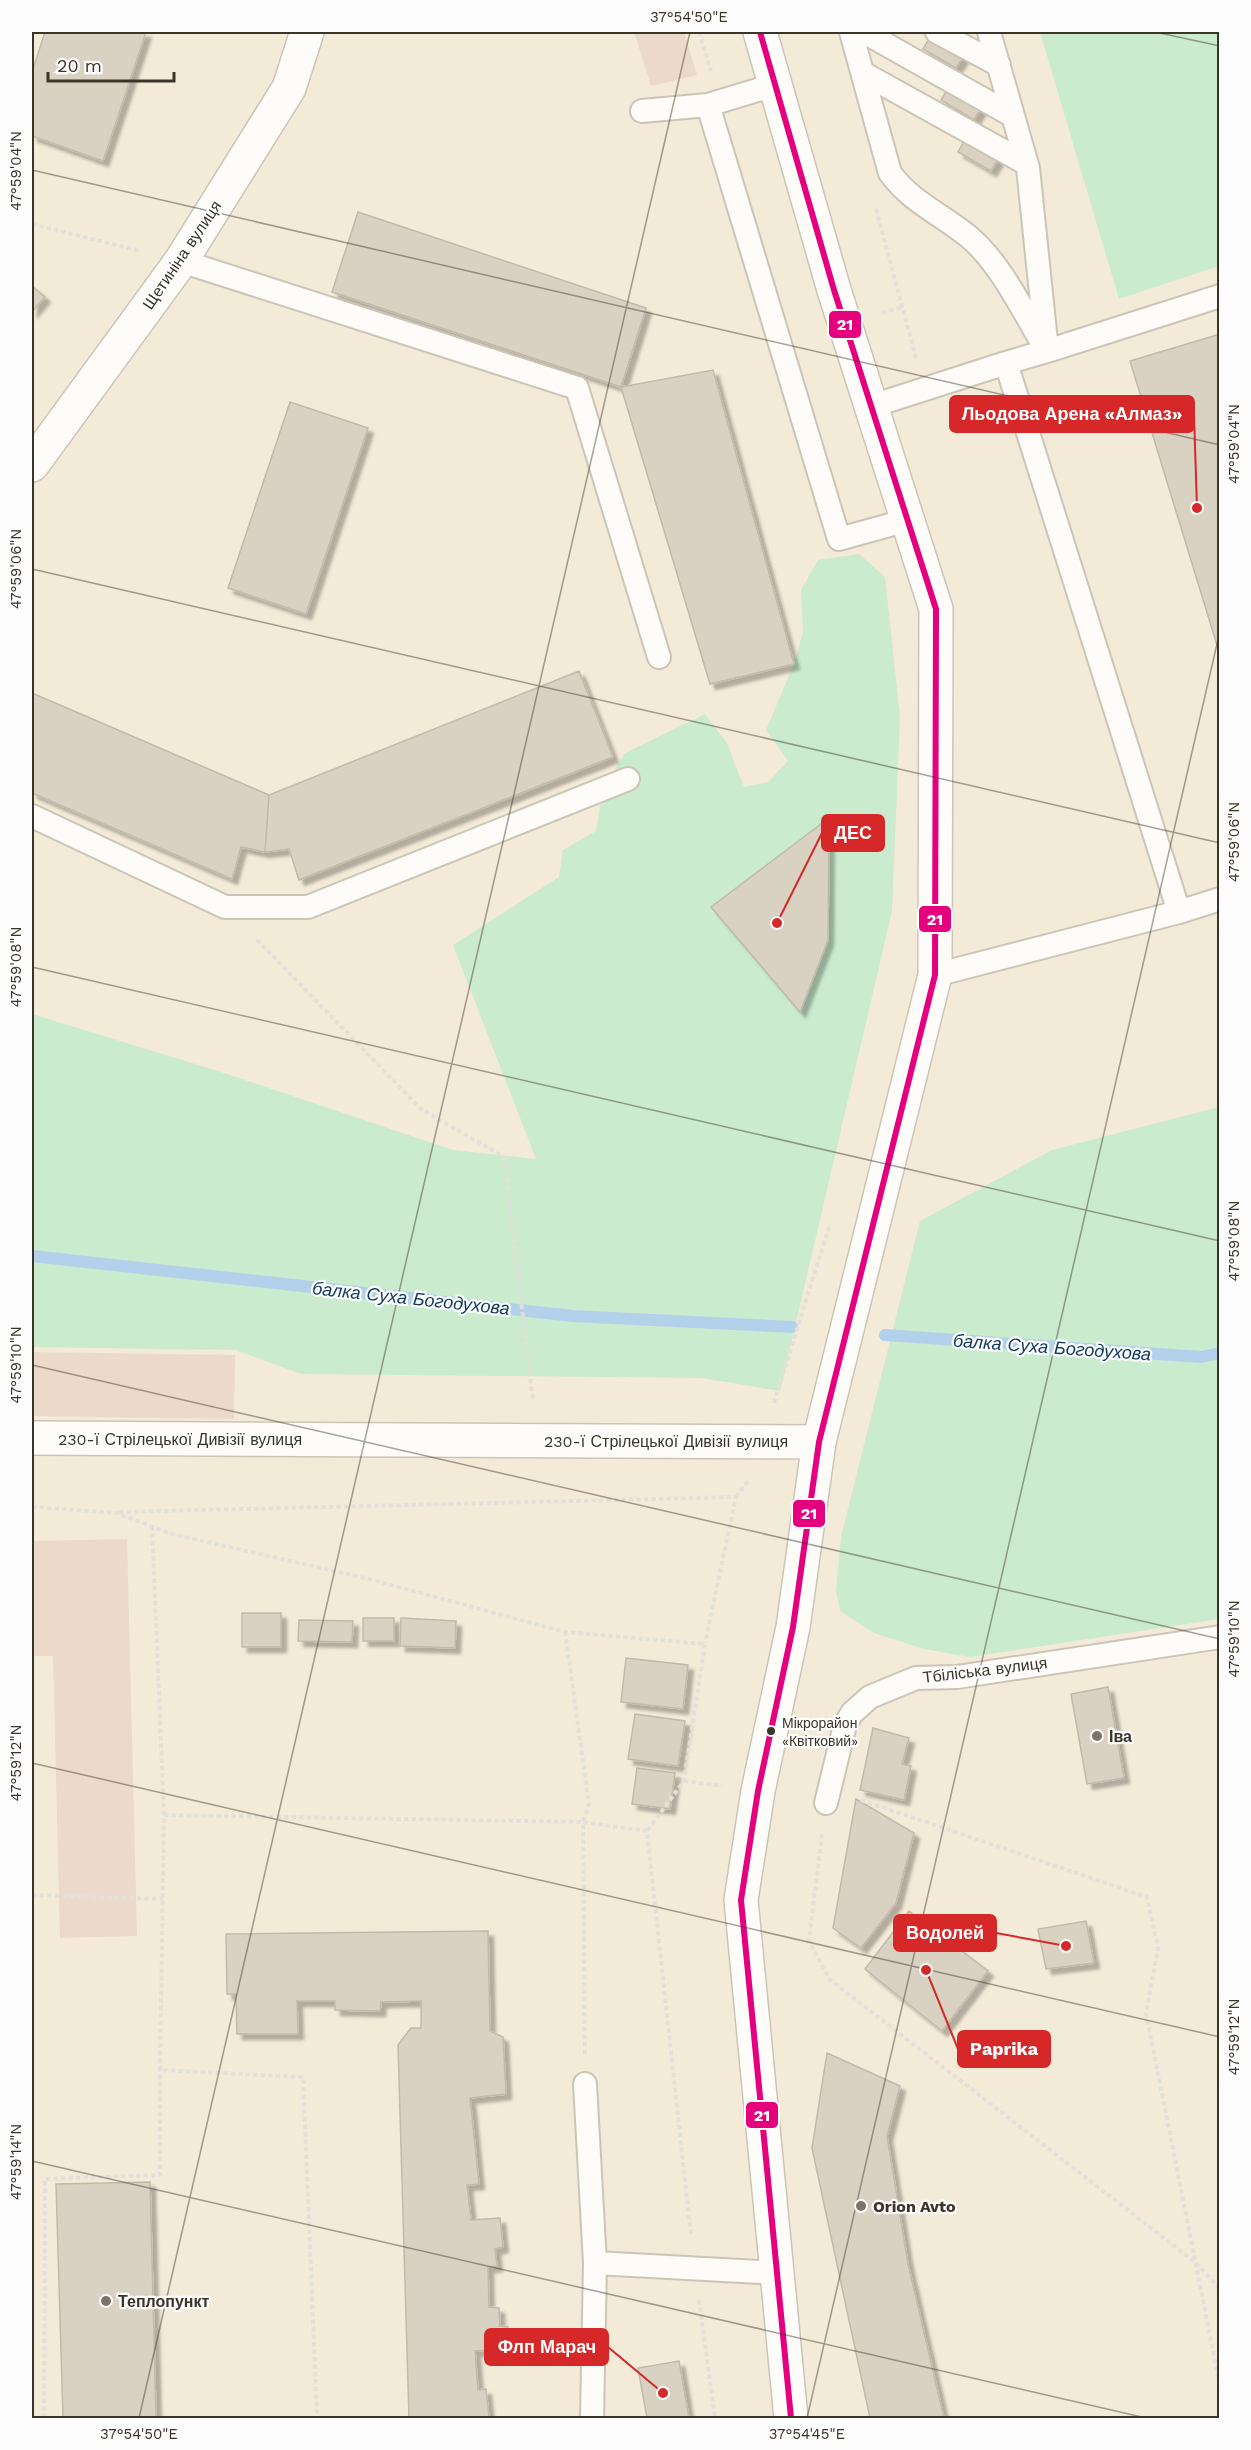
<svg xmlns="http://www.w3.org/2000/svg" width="1251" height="2450" viewBox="0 0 1251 2450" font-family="'Work Sans',sans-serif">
<defs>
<filter id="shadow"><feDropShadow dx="5.5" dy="5.5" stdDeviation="1.5" flood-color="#0004"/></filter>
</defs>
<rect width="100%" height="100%" fill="#f4ead8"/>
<path fill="#ebdacc" d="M634,32H684L697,75L651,86Z
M32,1352L235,1355L234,1419L32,1416Z
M127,1539L137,1936L60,1938L53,1656H32V1541Z"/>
<path fill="#caebce" d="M1040,32H1219V266L1119,299Z
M859,554L885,577L900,717L892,911L780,1391L702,1378L301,1374L236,1350L32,1347V1014L218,1071L453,1150L536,1159L453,945L559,877L563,850L596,831L603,790L625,753L705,714L727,743L744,787L768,782L788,761L766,730L794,664L803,632L801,590L818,560Z
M1219,1107V1619L970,1657L924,1649L874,1633L840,1611L836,1591L841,1537L920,1221L1052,1150Z"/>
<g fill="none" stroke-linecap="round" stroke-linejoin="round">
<path stroke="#b4d1ec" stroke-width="12" d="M32,1256L573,1316L792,1327
M885,1335L1201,1357L1220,1353"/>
</g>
<path fill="#d9d2c3" stroke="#c1baab" stroke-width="1.5" filter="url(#shadow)" d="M45,32H146L103,161L32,136V72Z
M933,32L967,51L956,68L923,49Z
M951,83L985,102L974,120L941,100Z
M968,134L1002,153L991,171L958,152Z
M358,212L646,308L621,387L332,292Z
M32,286L45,297L32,312Z
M1220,334V655L1130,361Z
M713,370L794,664L710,684L621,387Z
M290,402L368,428L306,614L228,588Z
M579,671L613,757L299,880L289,849L265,852L269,795Z
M32,693L269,795L265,852L241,847L232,879L32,793Z
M829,818L828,940L800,1012L711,907Z
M242,1613H281V1647H242Z
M363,1618H394V1641H363Z
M401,1618L456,1621L455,1648L400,1646Z
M299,1620L353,1621L352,1642L298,1641Z
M626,1658L688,1665L683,1709L621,1702Z
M1108,1687L1124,1778L1087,1784L1071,1694Z
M635,1714L685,1721L678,1766L628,1759Z
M873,1728L909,1738L902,1764L911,1766L904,1800L860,1790Z
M637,1768L675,1773L670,1809L632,1804Z
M856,1799L914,1833L896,1903L861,1948L833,1928Z
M909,1911L988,1971L942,2031L865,1969Z
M1086,1921L1094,1963L1046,1969L1038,1929Z
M488,1931L490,2031L503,2037L506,2094L470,2098L479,2184L467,2185L471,2220L500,2218L503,2247L495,2249L497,2266L488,2267L489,2307L499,2308L500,2326L508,2327L510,2349L475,2351L478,2390L486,2389L489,2418H409L398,2045L411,2028H421V2001L381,2002L380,2011L335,2010V2001H297L298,2034H237L236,1994H227L226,1934Z
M827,2053L900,2086L887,2136L908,2264L944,2418H870L812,2148Z
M150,2182L156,2418H63L56,2184Z
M679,2361L689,2418H647L638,2368Z"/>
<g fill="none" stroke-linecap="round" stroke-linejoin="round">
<defs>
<path id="service" d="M851,32L890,173C911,202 941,214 968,236C1001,263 1025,315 1047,351L1220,296
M864,32L1013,116
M937,32L999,65
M989,32L1028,168L1047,351L1006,363
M863,73L1027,164
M774,85L708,105L839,539L908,520
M642,111L708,105
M181,261L577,388L659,657
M872,406L1006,363L1179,912L935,975
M32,816L225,907H308L628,779
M1179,912L1220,899
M826,1803L845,1725L852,1713L870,1697L916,1678L957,1677L1220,1637
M585,2084L595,2263
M592,2418L595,2263L776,2273"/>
<path id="minor" d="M32,465L181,261L289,88L307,32"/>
<path id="tertiary" d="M760,32L834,290L936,609L935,975L819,1442L793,1627L758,1791L741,1900L791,2418
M32,1438L819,1442"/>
</defs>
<use href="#service" stroke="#ccc5b7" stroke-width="26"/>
<use href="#minor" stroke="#ccc5b7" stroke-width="36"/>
<use href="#tertiary" stroke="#ccc5b7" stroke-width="36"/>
<path stroke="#e3e0da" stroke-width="4" stroke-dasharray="4.5 3" stroke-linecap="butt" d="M699,32L711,71
M876,209L916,358
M32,224L140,251
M882,313L903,307
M257,940L421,1109L504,1157L533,1401
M774,1403L830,1224
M736,1497L748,1481
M32,1507L116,1513L172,1534L365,1578L565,1632L705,1644L684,1781L647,1831
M119,1512L736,1497L705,1643
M152,1526L164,1815L160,2070L303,2077L317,2418
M684,1781L722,1786
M861,1800L1147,1897L1158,1948L1146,2013L1220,2386
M164,1815L583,1822L589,1804L565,1632
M822,1834L809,1941L829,1979L1195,2262L1220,2289
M32,1895L163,1899
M585,2054L583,1822L647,1831L691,2236
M699,2300L715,2418
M44,2418L45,2179L160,2175V2070"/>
<use href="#service" stroke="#fdfcf9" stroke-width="22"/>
<use href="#minor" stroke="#fdfcf9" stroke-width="33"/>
<use href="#tertiary" stroke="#fdfcf9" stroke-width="33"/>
<defs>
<path id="bus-1" d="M760,32L834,290L936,609L935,975L819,1442L793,1627L758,1791L741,1900L791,2418"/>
</defs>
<use href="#bus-1" stroke="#fdfdfd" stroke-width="10"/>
<use href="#bus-1" stroke="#e5007d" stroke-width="6"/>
</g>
<path fill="none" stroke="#3b3428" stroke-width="1.5" stroke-opacity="0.45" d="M1155,32L1220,46M32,170L1220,445M32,569L1220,843M32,967L1220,1241M32,1365L1220,1639M32,1763L1220,2037M32,2161L1146,2418M139,2418L690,32M807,2418L1220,631"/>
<circle fill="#3b3428" stroke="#fdfdfd" stroke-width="2" cx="771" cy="1731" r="5"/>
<g fill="#7c7466" stroke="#fdfdfd" stroke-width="2">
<circle cx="1097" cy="1736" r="6"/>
<circle cx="861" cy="2206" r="6"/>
<circle cx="106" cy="2301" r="6"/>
</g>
<g text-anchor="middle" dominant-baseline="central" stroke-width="4.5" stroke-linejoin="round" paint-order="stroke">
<g font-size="14" fill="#3b3428" stroke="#fdfdfd" text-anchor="start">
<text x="782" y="1723">Мікрорайон<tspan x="782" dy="18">«Квітковий»</tspan></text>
</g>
<g font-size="16" fill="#3b3428" stroke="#fdfdfd">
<text transform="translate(182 255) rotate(-56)">Щетиніна вулиця</text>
<text x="180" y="1439">230-ї Стрілецької Дивізії вулиця</text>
<text x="666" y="1441">230-ї Стрілецької Дивізії вулиця</text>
<text transform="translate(985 1670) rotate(-7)">Тбіліська вулиця</text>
</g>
<g font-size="16" font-weight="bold" fill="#3b3428" stroke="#fdfdfd" text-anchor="start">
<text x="1109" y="1736">Іва</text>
<text x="873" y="2206">Orion Avto</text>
<text x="118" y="2301">Теплопункт</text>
</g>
<g font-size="18" font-style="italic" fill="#10395e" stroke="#fdfdfd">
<text transform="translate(411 1298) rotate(6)">балка Суха Богодухова</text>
<text transform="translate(1052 1347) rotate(4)">балка Суха Богодухова</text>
</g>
</g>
<path fill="none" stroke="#d62828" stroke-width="2" d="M1197 508L1194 414M777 923L822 833M1066 1946L996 1933M926 1970L958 2049M663 2393L608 2347"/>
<g fill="#d62828" stroke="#fdfdfd" stroke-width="2">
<circle cx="1197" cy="508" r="6"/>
<circle cx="777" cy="923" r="6"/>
<circle cx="1066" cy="1946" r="6"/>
<circle cx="926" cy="1970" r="6"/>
<circle cx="663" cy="2393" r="6"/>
</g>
<g fill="#d62828" stroke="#d62828" stroke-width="2">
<rect x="950" y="396" width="244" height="36" rx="6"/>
<rect x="822" y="815" width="62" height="36" rx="6"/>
<rect x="894" y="1915" width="102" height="36" rx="6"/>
<rect x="958" y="2031" width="92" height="36" rx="6"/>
<rect x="485" y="2329" width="123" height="36" rx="6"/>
</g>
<g font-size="18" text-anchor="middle" font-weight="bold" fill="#fff">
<text x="1072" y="420">Льодова Арена «Алмаз»</text>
<text x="853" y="839">ДЕС</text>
<text x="945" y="1939">Водолей</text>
<text x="1004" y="2055">Paprika</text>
<text x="547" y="2353">Флп Марач</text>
</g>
<g stroke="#fdfdfd" stroke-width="2">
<rect x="828" y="310" width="34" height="29" rx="6" fill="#e5007d"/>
<rect x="918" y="905" width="34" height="28" rx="6" fill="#e5007d"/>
<rect x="792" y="1499" width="34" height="29" rx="6" fill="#e5007d"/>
<rect x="745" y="2101" width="34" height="28" rx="6" fill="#e5007d"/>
</g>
<g font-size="16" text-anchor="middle" font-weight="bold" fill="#fff">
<text x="845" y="330">21</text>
<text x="935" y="925">21</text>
<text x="809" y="1519">21</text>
<text x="762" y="2121">21</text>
</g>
<rect width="1251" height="2450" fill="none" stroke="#fdfdfd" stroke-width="66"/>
<path d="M48 72v9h126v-9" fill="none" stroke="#3b3428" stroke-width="3"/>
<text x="57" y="72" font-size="18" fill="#3b3428" stroke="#fdfdfd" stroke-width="4.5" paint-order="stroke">20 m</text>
<rect x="33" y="33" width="1185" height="2384" fill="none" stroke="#3b3428" stroke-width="2"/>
<g font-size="15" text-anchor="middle" fill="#3b3428">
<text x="689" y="22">37°54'50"E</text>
<text transform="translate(16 171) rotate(-90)" y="5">47°59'04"N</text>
<text transform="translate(1234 444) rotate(-90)" y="5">47°59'04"N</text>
<text transform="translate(16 569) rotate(-90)" y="5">47°59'06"N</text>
<text transform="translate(1234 842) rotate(-90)" y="5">47°59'06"N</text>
<text transform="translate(16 967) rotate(-90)" y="5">47°59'08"N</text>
<text transform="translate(1234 1241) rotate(-90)" y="5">47°59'08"N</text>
<text transform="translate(16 1365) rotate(-90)" y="5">47°59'10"N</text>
<text transform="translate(1234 1639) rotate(-90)" y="5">47°59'10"N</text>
<text transform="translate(16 1763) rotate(-90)" y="5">47°59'12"N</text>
<text transform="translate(1234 2037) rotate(-90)" y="5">47°59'12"N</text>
<text transform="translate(16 2162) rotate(-90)" y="5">47°59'14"N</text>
<text x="139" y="2439">37°54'50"E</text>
<text x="807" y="2439">37°54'45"E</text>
</g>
</svg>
